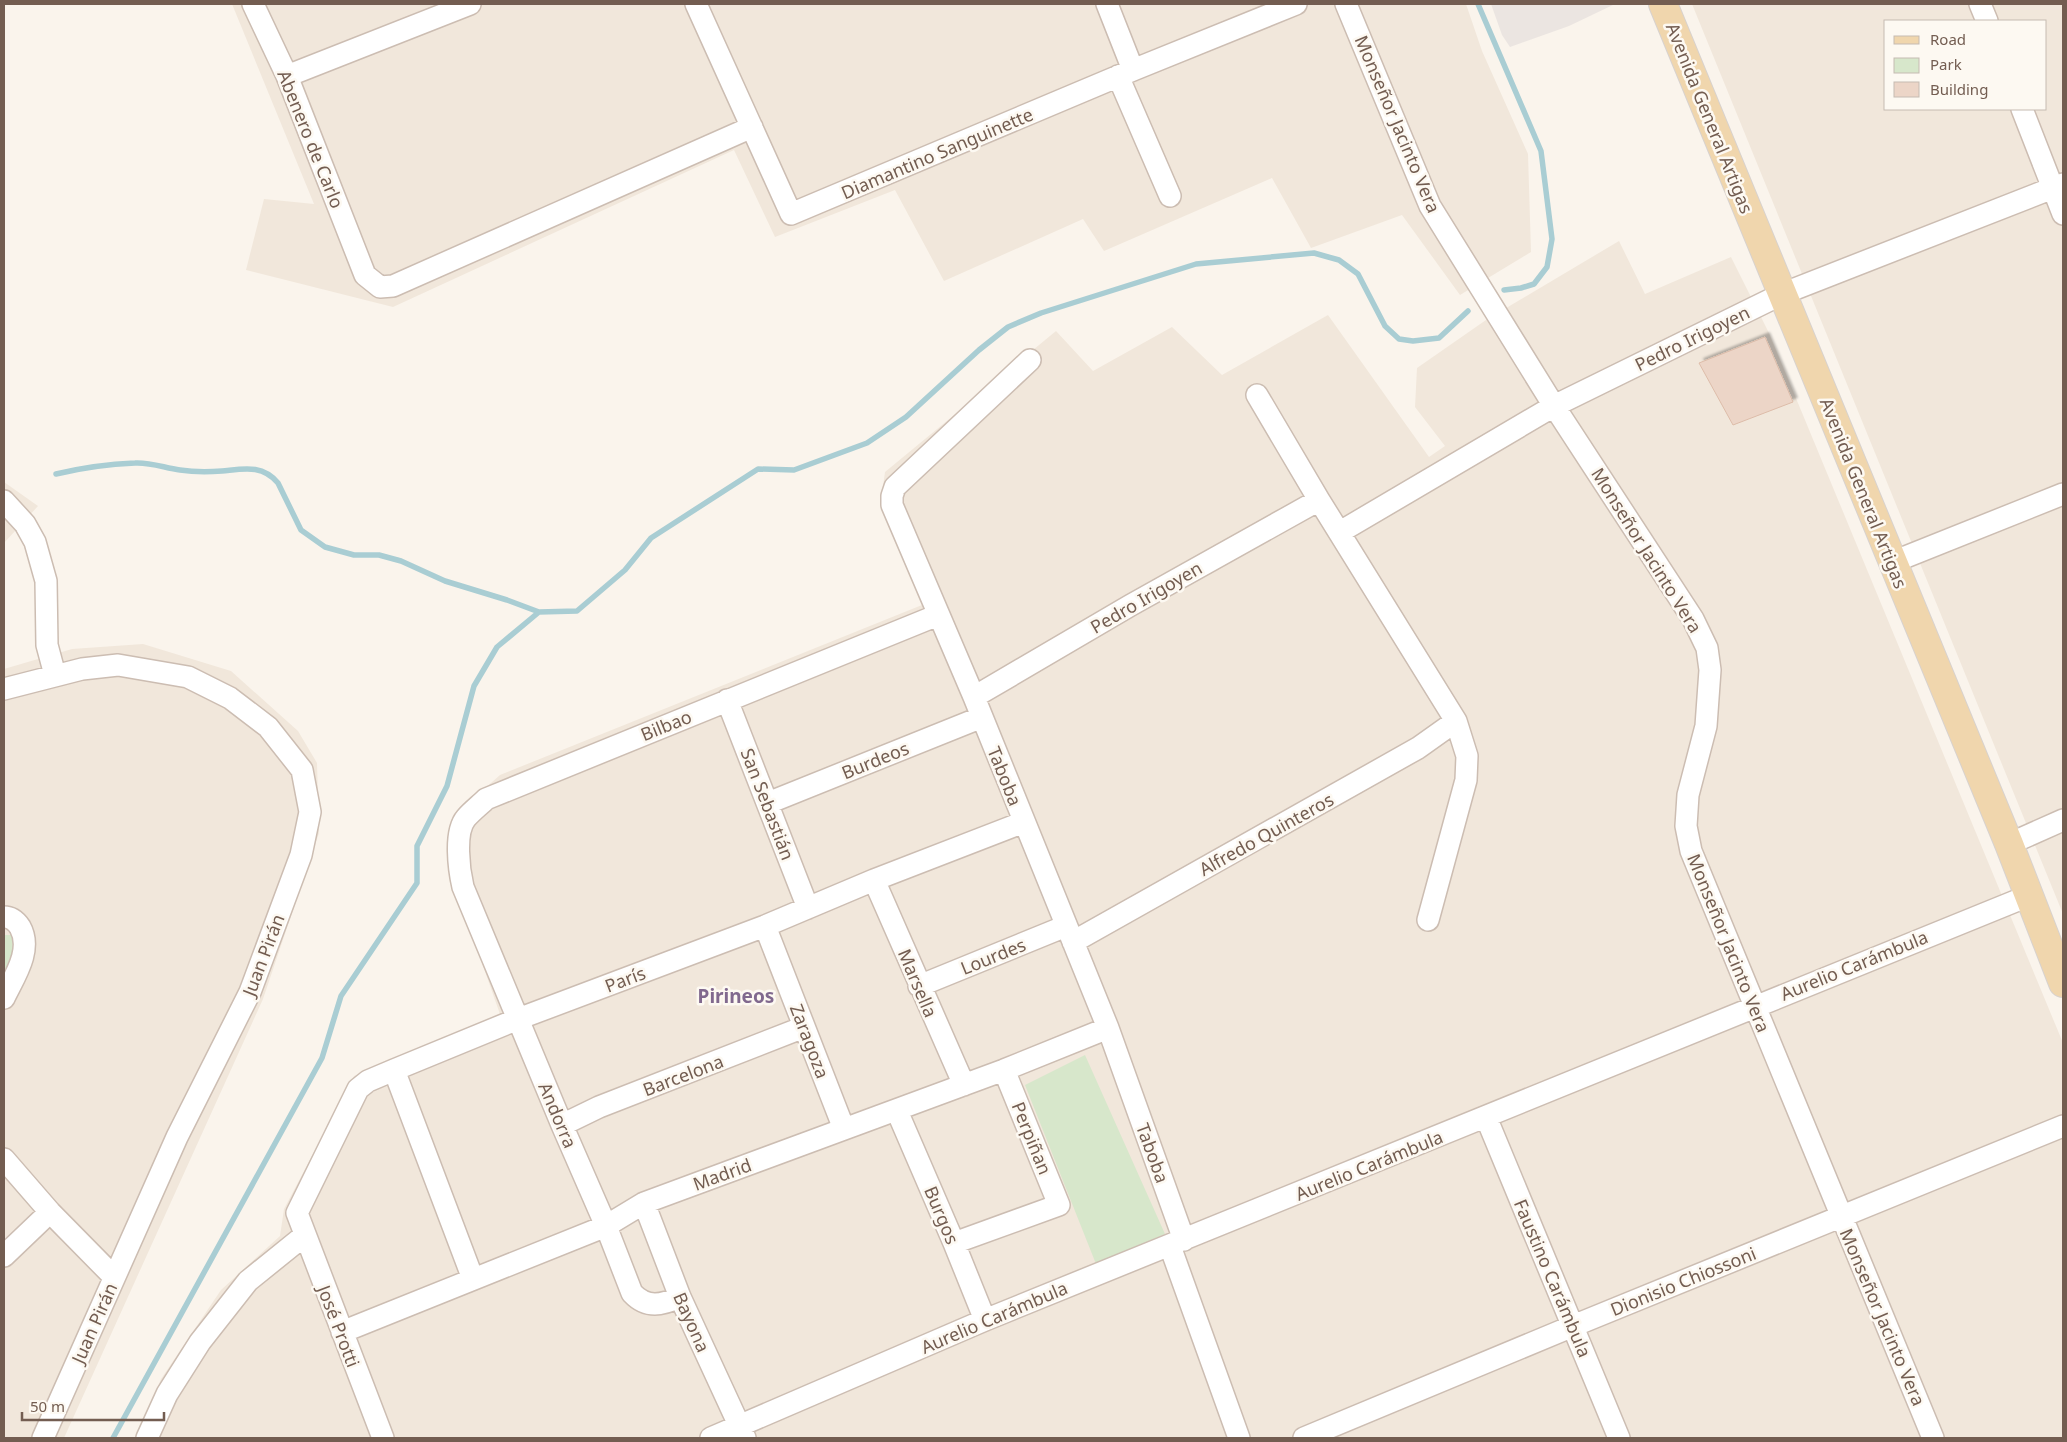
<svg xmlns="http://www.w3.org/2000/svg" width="2067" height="1442" viewBox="0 0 2067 1442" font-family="'Noto Sans',sans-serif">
<defs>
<filter id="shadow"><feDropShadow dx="4.5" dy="-4.5" stdDeviation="1" flood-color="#0004"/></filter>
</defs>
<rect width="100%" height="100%" fill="#faf4ec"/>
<path fill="#f1e7db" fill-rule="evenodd" d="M232,4H1466L1482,51L1528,154L1531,252L1460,295L1402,215L1311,248L1272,178L1104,251L1083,219L944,281L895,190L775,237L734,150L393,307L246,270L264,199L314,204Z
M1692,4H2063V914ZM1886,21H2046V109H1886Z
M1619,241L1645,294L1731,257L1769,333L2063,1043V1438H136L161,1379L221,1290L280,1236L284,1209L354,1076L501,1017L455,886L458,812L500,775L922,605L881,501L885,472L1056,331L1093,371L1172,327L1222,375L1328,315L1429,457L1445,446L1415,407L1417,368L1486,320Z
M4,482L38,506L4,543Z
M143,644L231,671L298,731L317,763L319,833L263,999L64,1438H4V669L72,649Z"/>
<path fill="#ebe5e1" d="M1491,4H1615L1569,26L1510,47L1502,35Z"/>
<path fill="#d7e7cb" d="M4,935H12L13,951L4,972Z
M1085,1055L1165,1234L1096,1264L1025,1085Z"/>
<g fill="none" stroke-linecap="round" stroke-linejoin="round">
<path stroke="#a9cdd3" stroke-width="5.5" d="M1478,4L1541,151L1552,239L1547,267L1534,284L1521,288L1504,290
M56,474C81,468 109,464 135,463C150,462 165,468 180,470C193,472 209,472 222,471C243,469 262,464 278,483L301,530L325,547L354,555H379L401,561L445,581L507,600L539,612
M113,1438L322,1058L341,996L417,883V846L447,786L474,686L497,647L539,612L577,611L625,570L651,538L758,469L794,470L867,443L906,417L979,350L1008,327L1041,313L1196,264L1314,253L1339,260L1358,274L1385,326L1399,339L1413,341L1439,338L1468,311"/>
</g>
<path fill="#ecd5c7" stroke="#ddbca9" filter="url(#shadow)" d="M1765,337L1793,402L1733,425L1699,363Z"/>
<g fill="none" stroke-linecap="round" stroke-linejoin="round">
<defs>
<path id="minor" d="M253,4L287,76L365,275L380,287L393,286L752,127
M696,4L791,214L1133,70L1296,4
M1107,4L1133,70
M1346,4L1430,206L1554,406L1693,619L1707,648L1710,670L1706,726L1688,795L1686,826L1691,851L1933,1438
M1980,4L1987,21
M287,76L470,4
M1118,76L1170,196
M2022,109L2063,214
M1030,360L895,487L892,496V505L974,697L1108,1028L1184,1240
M1257,395L1319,500L1456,721L1467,756L1466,780L1428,920
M4,501L25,524L35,542L46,581L47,645L55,675
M1340,532L1554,406L1782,294L2063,184
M1893,562L2063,494
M4,689L82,669L118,665L188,677L230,698L268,727L302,770L310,812L301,855L250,992L177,1137L43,1438
M974,697L1131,605L1319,500
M727,700L808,908
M768,803L982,717
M2009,844L2063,820
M874,880L964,1085
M4,917C11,917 16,921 20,927C33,950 14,977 4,998
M765,926L844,1129
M1073,942L1418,748L1456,721
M919,986L1066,926
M394,1070L473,1279
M897,1111L954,1243L985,1320
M1486,1117L1619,1438
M562,1125L599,1107L804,1027
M4,1159L50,1212L114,1277
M644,1203L680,1297L745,1438
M954,1243L1059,1205L1004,1070
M1170,1246L1239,1438
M4,1256L50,1212
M680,1297C662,1305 647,1309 632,1293L606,1226L562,1125L463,887C459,870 454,832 466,818C472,811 480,805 486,799L938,615
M342,1332L606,1226L644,1203L1004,1070L1108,1028
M147,1438L167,1394L200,1342L248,1281L305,1235
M383,1438L297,1213L358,1089L368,1081L394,1070L518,1019L765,926L874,880L1024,822
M711,1438L985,1320L2028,896
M1304,1438L1573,1326L2063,1126"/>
<path id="major" d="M1663,4L2009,844L2063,983"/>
</defs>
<use href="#minor" stroke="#ccbdb2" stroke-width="24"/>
<use href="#major" stroke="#d8d2ce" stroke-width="30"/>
<use href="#minor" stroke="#fff" stroke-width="21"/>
<use href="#major" stroke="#f0d6ad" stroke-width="28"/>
</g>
<g text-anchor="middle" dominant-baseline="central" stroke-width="5" stroke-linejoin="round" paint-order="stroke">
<g font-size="18" fill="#735d51" stroke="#fdf9f2">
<text transform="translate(1710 118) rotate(68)">Avenida General Artigas</text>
<text transform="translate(1398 124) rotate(67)">Monseñor Jacinto Vera</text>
<text transform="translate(311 139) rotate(68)">Abenero de Carlo</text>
<text transform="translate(937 153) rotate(-23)">Diamantino Sanguinette</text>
<text transform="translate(1692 338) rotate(-26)">Pedro Irigoyen</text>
<text transform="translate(1864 493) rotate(68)">Avenida General Artigas</text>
<text transform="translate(1647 550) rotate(58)">Monseñor Jacinto Vera</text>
<text transform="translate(1146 597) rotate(-30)">Pedro Irigoyen</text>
<text transform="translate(666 725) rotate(-22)">Bilbao</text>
<text transform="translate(875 760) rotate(-22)">Burdeos</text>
<text transform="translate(1005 776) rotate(68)">Taboba</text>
<text transform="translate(768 804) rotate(69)">San Sebastián</text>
<text transform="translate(1266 834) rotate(-29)">Alfredo Quinteros</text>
<text transform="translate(1729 943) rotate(68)">Monseñor Jacinto Vera</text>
<text transform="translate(263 955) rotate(-69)">Juan Pirán</text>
<text transform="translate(993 956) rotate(-22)">Lourdes</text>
<text transform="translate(1854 965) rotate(-22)">Aurelio Carámbula</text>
<text transform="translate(625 979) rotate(-21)">París</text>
<text transform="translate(918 983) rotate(67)">Marsella</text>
<text transform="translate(810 1041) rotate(69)">Zaragoza</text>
<text transform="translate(683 1075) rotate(-21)">Barcelona</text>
<text transform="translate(558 1115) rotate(67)">Andorra</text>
<text transform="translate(1032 1138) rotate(68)">Perpiñan</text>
<text transform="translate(1153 1153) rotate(70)">Taboba</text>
<text transform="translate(1369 1165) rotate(-22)">Aurelio Carámbula</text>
<text transform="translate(722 1174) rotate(-20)">Madrid</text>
<text transform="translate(942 1215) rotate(67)">Burgos</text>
<text transform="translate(1553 1278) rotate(67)">Faustino Carámbula</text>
<text transform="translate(1683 1281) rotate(-22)">Dionisio Chiossoni</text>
<text transform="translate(994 1317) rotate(-23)">Aurelio Carámbula</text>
<text transform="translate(1883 1317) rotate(67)">Monseñor Jacinto Vera</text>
<text transform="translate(692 1322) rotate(66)">Bayona</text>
<text transform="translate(94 1323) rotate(-66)">Juan Pirán</text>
<text transform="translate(339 1326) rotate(69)">José Protti</text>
</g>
<g font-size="19" font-weight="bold" fill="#81698e" stroke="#fdf9f2">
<text x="736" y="996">Pirineos</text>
</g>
</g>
<rect width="2067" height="1442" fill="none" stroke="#735d51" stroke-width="10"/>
<rect x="1884" y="20" width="162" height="90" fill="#fdf9f2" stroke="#c6bbb2"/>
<rect x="1894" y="36" width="25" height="8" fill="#f0d6ad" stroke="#c6bbb2"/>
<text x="1930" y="45" font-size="15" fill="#735d51">Road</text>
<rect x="1894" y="58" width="25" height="15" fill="#d7e7cb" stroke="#c6bbb2"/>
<text x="1930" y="70" font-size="15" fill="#735d51">Park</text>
<rect x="1894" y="82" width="25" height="15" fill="#ecd5c7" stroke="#c6bbb2"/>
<text x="1930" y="95" font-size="15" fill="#735d51">Building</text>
<path d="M22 1412v8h142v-8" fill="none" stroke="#735d51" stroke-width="2.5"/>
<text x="30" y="1412" font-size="15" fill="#735d51" stroke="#fdf9f2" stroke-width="4" paint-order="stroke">50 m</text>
</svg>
